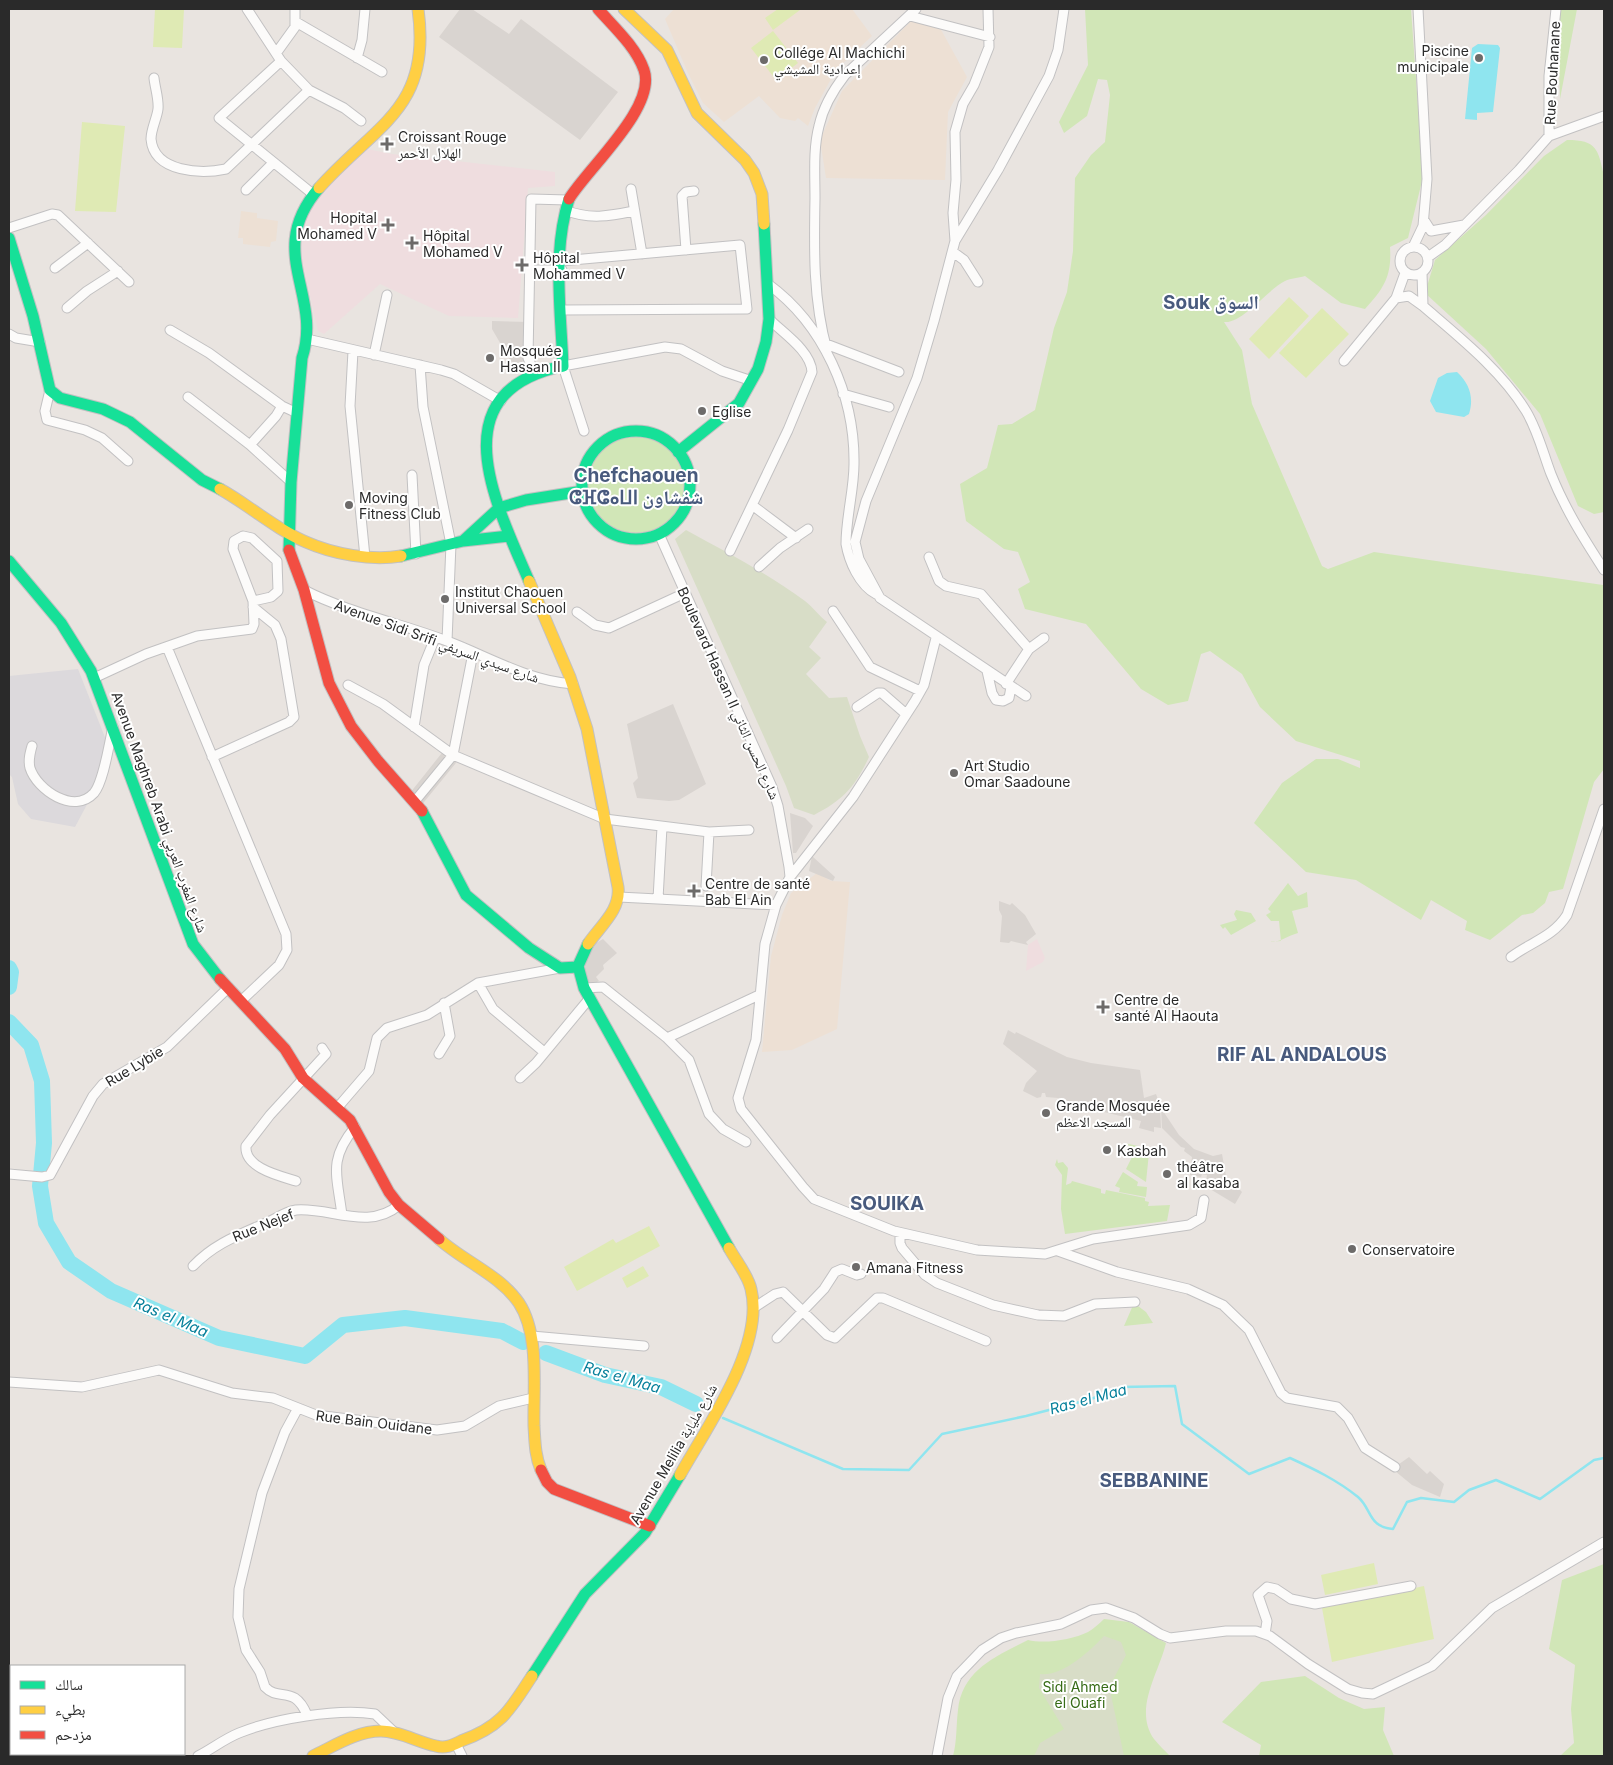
<svg xmlns="http://www.w3.org/2000/svg" width="1613" height="1765" viewBox="0 0 1613 1765" font-family="Inter,'Noto Naskh Arabic','Noto Sans Tifinagh',sans-serif">
<rect width="100%" height="100%" fill="#e9e4e0"/>
<path fill="#dcd9dc" d="M78,669L106,740L100,780L75,827L31,819L18,804L12,777L9,774V676Z"/>
<path fill="#ede0d4" d="M674,9H852L872,36L836,70L815,108L808,126L798,118L795,121L780,118L759,96L724,122L703,103L688,73L665,19Z
M914,18L939,26L967,77L948,112L945,180L826,178L820,140L842,91Z
M241,211L257,213V218L278,221L276,241L271,242L270,247L243,244V238H238Z
M817,873L831,881L850,882L837,1029L792,1050L762,1052L771,956L782,915L791,893Z"/>
<path fill="#efdddf" d="M367,149L392,154L555,172V186L528,188L518,318L449,316L380,284L324,334L318,331L302,260L300,226L322,190Z
M1037,939L1045,958L1043,962L1026,971L1028,945Z"/>
<path fill="#d1e6b7" d="M1085,9H1411L1423,177L1408,238L1390,247C1392,276 1384,288 1365,309L1341,303L1305,276C1298,278 1291,278 1285,281C1267,290 1242,324 1224,322L1242,350L1252,404L1322,566L1328,569L1374,552L1603,585L1604,587V769L1594,782L1563,889L1549,892L1545,903L1533,913L1522,915L1490,940L1465,930L1467,921L1431,900L1421,920L1356,880L1306,872L1254,823L1282,783L1316,759H1338L1360,768V761L1296,741L1260,707L1242,674L1210,651L1201,654L1188,701L1168,705L1141,689L1086,624L1025,609L1018,589L1030,582L1018,552L1004,549L966,521L960,484L987,468L998,425L1012,424L1035,410L1054,328L1067,292L1073,251L1075,178L1091,155L1105,142L1110,95L1107,80L1098,79L1087,116L1064,133L1059,122L1088,65Z
M1558,9H1577L1560,99Z
M1567,140C1597,140 1598,149 1604,176V512L1594,514L1578,506L1540,414L1486,349L1425,293L1435,260L1486,215L1544,156Z
M588 485a48 48 0 1 1 96 0a48 48 0 1 1-96 0Z
M1288,883L1298,896L1307,892L1308,907L1292,911L1298,933C1287,936 1280,943 1268,942L1281,941L1279,921H1271L1266,915L1271,912L1268,909Z
M1236,910L1251,913L1256,921L1231,935L1225,927L1223,929L1220,925L1237,920L1234,914Z
M1124,1143L1138,1146V1150L1149,1153L1146,1182L1126,1169L1136,1149Z
M1057,1159L1058,1163L1063,1162L1068,1168L1066,1185L1071,1183L1072,1181L1101,1189V1193L1105,1194L1106,1190L1145,1198V1201L1149,1202L1148,1206L1170,1205L1167,1221L1065,1234L1061,1209L1062,1175L1055,1165Z
M1123,1172L1138,1182L1137,1186L1147,1187L1146,1197L1119,1192L1120,1188L1115,1186Z
M1134,1303L1146,1312L1153,1323L1124,1326Z
M1604,1564V1756H1560L1574,1743L1571,1709L1575,1665L1549,1649L1562,1580Z
M1104,1619L1129,1622L1166,1643C1159,1673 1133,1709 1154,1739C1159,1745 1165,1751 1170,1756H953C957,1741 956,1726 958,1710C962,1670 996,1656 1028,1640C1044,1644 1072,1640 1088,1632C1093,1629 1099,1624 1104,1619Z
M1305,1676L1339,1698L1364,1709L1385,1707L1383,1730L1394,1756H1259L1261,1745L1222,1722L1261,1682Z"/>
<path fill="#d8ddc7" d="M686,530C726,552 767,573 805,601C813,607 819,616 827,622L809,647L821,658L806,674L829,698L847,697L860,736L869,757C855,787 843,800 814,815L794,808L786,786L675,539Z
M1104,1636L1121,1642L1126,1655L1113,1680L1111,1695L1124,1756H1034L1040,1743L1064,1729L1039,1688L1040,1674C1062,1677 1090,1651 1104,1636Z"/>
<path fill="#dfeab4" d="M155,9H184L182,48L153,47Z
M778,9H799L800,10L773,30L765,18Z
M773,31L798,63L776,80L751,48Z
M82,122L125,126L116,212L75,211Z
M1289,297L1309,316L1269,359L1249,339Z
M1322,308L1349,334L1306,378L1279,353Z
M649,1226L660,1246L577,1291L564,1267L613,1239L616,1243Z
M643,1266L649,1276L627,1288L622,1278Z
M1374,1563L1378,1584L1325,1595L1321,1575Z
M1424,1586L1434,1639L1332,1662L1322,1608Z"/>
<path fill="#d9d4d0" d="M460,9H472L509,34L521,19L618,92L580,140L439,37Z
M492,321L529,322L528,358L514,367L492,329Z
M673,704L706,784L679,800L669,801L637,798L633,783L638,778L627,724Z
M445,749L460,758L420,807L410,793Z
M790,813L805,818L813,826L796,853H793Z
M812,856L835,877L833,881L809,871Z
M999,901L1010,905L1012,903L1025,915L1036,934L1026,942L1028,945L1011,941L1009,943L1000,942L1002,916L999,910Z
M603,939L617,953L603,965L604,969L596,977L599,981L588,986L582,965L589,947Z
M1008,1030L1015,1034L1016,1032L1067,1057L1091,1063L1140,1070L1144,1098L1156,1094L1160,1105L1161,1128L1154,1127V1132L1139,1128L1141,1121L1104,1112L1106,1106L1098,1104L1096,1109L1072,1101L1066,1107L1058,1104V1098L1046,1097L1045,1093H1042L1041,1097L1037,1098L1023,1091L1026,1083L1037,1071L1003,1044Z
M1161,1108L1179,1135L1194,1149L1213,1156L1222,1154L1226,1176L1242,1192L1235,1204L1205,1186L1207,1175L1202,1174L1201,1177L1190,1175L1192,1157L1184,1151L1185,1148L1181,1147L1162,1128Z
M1409,1457L1427,1474L1430,1471L1444,1484L1440,1497L1412,1485L1395,1471V1467Z"/>
<path fill="#8fe5ef" d="M1478,44L1498,45L1500,48L1493,112L1477,113V120L1465,119L1472,48Z
M1457,372C1470,384 1474,398 1469,414L1464,417L1436,412L1430,401L1438,378L1447,373Z"/>
<g fill="none" stroke-linecap="round" stroke-linejoin="round">
<path stroke="#8fe5ef" stroke-width="2.5" d="M723,1418L843,1469L909,1470L942,1434L1026,1416L1091,1399L1122,1387L1175,1386L1182,1424L1249,1474L1290,1458C1314,1469 1337,1480 1358,1497C1372,1509 1368,1527 1393,1529L1407,1502L1421,1498L1454,1502L1469,1490L1496,1480L1540,1499L1594,1460L1604,1458"/>
<path stroke="#8fe5ef" stroke-width="16" d="M9,968L11,972L9,987
M9,1022L31,1045L42,1081L44,1143L40,1186L46,1223L69,1262L111,1291L219,1338L305,1356L343,1325L405,1318L502,1331L523,1342
M546,1353L605,1375L661,1387L696,1404"/>
<defs>
<path id="street" d="M247,9L281,61L309,90L344,108L361,121
M910,16L990,37
M296,22L382,72
M277,52L295,27V9
M357,58L362,40L365,9
M281,61L219,118L314,195
M154,78C155,88 159,99 158,109C157,118 151,129 151,139C154,173 202,174 226,169L309,90
M1549,136V76L1556,9
M631,189L642,254
M246,190L273,163
M565,210C589,220 610,216 634,211
M1424,220L1431,231L1464,225
M9,228L52,214L58,215L129,282
M955,241L953,213L956,180L955,132L963,104L974,85L989,47L988,9
M1400 261a14 14 0 1 1 28 0a14 14 0 1 1-28 0Z
M1413,247L1423,226L1427,179L1418,9
M686,250L682,196L686,192L694,191
M953,252L964,260L978,282
M1428,257L1445,245L1519,170L1549,136L1604,116
M561,261L740,245L747,309L562,310
M55,268L88,243
M530,270H562
M1422,273L1423,306C1459,337 1501,370 1526,411C1538,431 1543,453 1551,474C1565,509 1584,539 1604,570
M768,284C823,324 855,395 854,464C854,490 846,517 846,544C849,561 859,585 876,594
M1396,298L1409,296L1423,306
M67,308L87,291L118,271
M170,330L209,353L282,406L297,413
M9,334L16,338L40,342
M307,339L441,370L454,374L501,401
M826,344L899,372
M827,350C813,300 814,249 815,198C815,174 813,149 819,126C823,108 834,89 845,75L916,9
M353,351L350,406L365,557
M374,355L387,295
M1344,361L1396,298L1405,273
M420,365L423,407L451,544L447,641
M535,374L528,358L531,199L568,200
M50,390L45,411L47,420L85,430L102,438L128,461
M843,394L889,407
M188,397L250,445L291,482
M584,431L563,366L665,347L681,349L722,371L752,381
M250,445L276,416L282,406
M412,475L416,554
M752,505L796,538
M659,534L772,787L778,806L789,867L790,877L776,905L765,944L756,1040L738,1098L741,1109L803,1187L814,1199L894,1231L977,1250L1045,1254L1093,1239L1189,1225L1201,1218L1204,1200
M730,551L788,430L812,372C811,351 783,333 769,319
M929,557L939,581L946,586L981,594L1029,649
M759,567L780,548L808,529
M304,590C349,613 400,623 447,641C489,657 528,681 573,684
M833,611L870,667L920,691
M577,612L595,625L609,628L685,593
M167,647L286,934L287,950L279,965L241,1001
M987,671L992,693L996,700L1003,701L1009,698L1011,687
M94,678L146,654L197,636L252,629L254,624L253,601L271,597L278,591L277,561L252,538L243,536L234,541L233,549L253,601
M1006,684L1029,649L1044,638
M348,685L383,704L453,755L605,819L709,832L749,830
M1026,696L880,598L859,559L855,542L866,501L917,378L934,321L955,241L998,170L1049,76L1058,50L1064,9
M857,707L878,693H882L906,714
M414,727L424,665L435,638
M32,746C30,753 28,760 30,768C37,790 74,815 94,793C104,781 109,743 113,727
M212,757L289,722L294,717L281,639L275,625L253,607
M415,801L453,755L473,653
M790,877L853,797L915,701L924,685L936,638
M706,886L709,832
M619,897L776,905
M658,899L662,827
M1511,957C1531,942 1553,937 1567,915L1604,809
M478,983L493,1009L544,1052
M584,988L603,987L667,1038L689,1060L709,1114L723,1129L746,1142
M667,1038L759,995
M439,1054L450,1036L444,1003
M520,1078L536,1063L589,999
M338,1107L369,1071L377,1038L387,1028L427,1015L478,983L560,968
M9,1174L42,1177L50,1175L93,1096L103,1084L167,1047L228,988
M296,1181C280,1176 244,1168 246,1146L270,1115L326,1054L322,1048
M342,1215C337,1175 328,1160 355,1127
M900,1233V1243L902,1248L925,1275L937,1283L993,1305L1038,1315L1064,1316L1095,1304L1135,1302
M1058,1251L1117,1272L1188,1289L1223,1305L1249,1330L1281,1393L1287,1398L1337,1407L1348,1418L1365,1448L1395,1467
M193,1266C215,1243 239,1235 268,1222C277,1218 285,1212 296,1210C330,1207 369,1231 399,1205
M755,1307L775,1294L783,1292L827,1335L835,1338L877,1298H883L986,1341
M532,1336L644,1346
M777,1338L824,1289L835,1272L842,1269L857,1275L861,1274
M9,1382L82,1387L159,1370L232,1393L273,1398L316,1415L437,1430L465,1426L499,1406L533,1398
M298,1408L285,1432L262,1493L239,1589L238,1617L246,1650L260,1672L265,1687C279,1702 294,1684 307,1715
M1265,1634L1267,1621L1258,1595L1267,1587L1276,1589L1291,1599L1315,1604L1411,1586
M456,1744L462,1756
M120,1754L129,1756
M52,1756L56,1754
M198,1756C212,1749 224,1739 239,1733C273,1719 338,1708 375,1714L394,1732
M937,1756L948,1698L957,1676L982,1650L1001,1638L1016,1633L1061,1624L1091,1610L1106,1608L1134,1618L1160,1634L1170,1638L1226,1631H1256L1270,1636L1308,1664L1348,1689L1362,1693L1373,1694L1432,1666L1492,1608L1604,1542"/>
<path id="fast" d="M9,238L33,316L50,390L60,398L103,409L130,422L202,480L220,489
M582 485a54 54 0 1 1 108 0a54 54 0 1 1-108 0Z
M678,452L739,403L758,369L766,342L769,319L764,224
M463,541L509,536
M289,550L291,482L302,358C323,294 264,252 319,188
M401,556L463,541L499,508L526,500L583,491
M9,561L61,623L91,671L193,944L220,979
M529,581C496,504 438,392 563,366C561,312 552,252 569,199
M422,811L466,895L529,948L560,968L578,967
M588,944L578,966L584,988L729,1248
M532,1676L585,1594L645,1533L680,1475"/>
<path id="slow" d="M624,9L667,50L697,113L745,160L754,173L762,194L764,224
M319,188C376,124 432,109 418,9
M220,489C249,505 275,529 306,542C333,554 371,561 401,556
M529,581L570,677L587,729L618,887C621,910 600,926 588,944
M439,1239C463,1261 500,1275 519,1303C540,1335 533,1388 534,1426C535,1442 535,1456 541,1470
M680,1475C708,1425 765,1346 751,1289C748,1275 736,1261 729,1248
M313,1756C334,1746 357,1731 381,1731C400,1731 417,1742 436,1746C445,1749 453,1745 461,1741C501,1727 510,1710 532,1676"/>
<path id="jam" d="M569,199C588,168 657,107 644,70C636,47 614,27 598,9
M289,550L304,590L329,683L351,726L378,761L422,811
M220,979L285,1049L303,1078L350,1120L389,1192L399,1205L439,1239
M541,1470L547,1482L554,1489L650,1526"/>
</defs>
<use href="#street" stroke="#c2c1c2" stroke-width="11"/>
<use href="#fast" stroke="#c2c1c2" stroke-width="13"/>
<use href="#slow" stroke="#c2c1c2" stroke-width="13"/>
<use href="#jam" stroke="#c2c1c2" stroke-width="13"/>
<use href="#street" stroke="#fcfbfa" stroke-width="9"/>
<use href="#fast" stroke="#16e098" stroke-width="11"/>
<use href="#slow" stroke="#ffcf43" stroke-width="11"/>
<use href="#jam" stroke="#f24e42" stroke-width="11"/>
</g>
<g fill="#6d6b6a" stroke="#fff" stroke-width="2">
<circle cx="1479" cy="58" r="5"/>
<circle cx="764" cy="60" r="5"/>
<path d="M384.5 136.5h5v5h5v5h-5v5h-5v-5h-5v-5h5z"/>
<path d="M385.5 217.5h5v5h5v5h-5v5h-5v-5h-5v-5h5z"/>
<path d="M409.5 235.5h5v5h5v5h-5v5h-5v-5h-5v-5h5z"/>
<path d="M519.5 257.5h5v5h5v5h-5v5h-5v-5h-5v-5h5z"/>
<circle cx="490" cy="358" r="5"/>
<circle cx="702" cy="411" r="5"/>
<circle cx="349" cy="505" r="5"/>
<circle cx="445" cy="599" r="5"/>
<circle cx="954" cy="773" r="5"/>
<path d="M691.5 883.5h5v5h5v5h-5v5h-5v-5h-5v-5h5z"/>
<path d="M1100.5 999.5h5v5h5v5h-5v5h-5v-5h-5v-5h5z"/>
<circle cx="1046" cy="1113" r="5"/>
<circle cx="1107" cy="1150" r="5"/>
<circle cx="1167" cy="1174" r="5"/>
<circle cx="1352" cy="1249" r="5"/>
<circle cx="856" cy="1267" r="5"/>
</g>
<g text-anchor="middle" dominant-baseline="central" stroke-width="4" stroke-linejoin="round" paint-order="stroke">
<g font-size="14" fill="#2a2a2a" stroke="#fff" text-anchor="start">
<text x="1469" y="50" text-anchor="end">Piscine<tspan x="1469" dy="16">municipale</tspan></text>
<text x="774" y="52">Collége Al Machichi<tspan x="774" dy="16">إعدادية المشيشي</tspan></text>
<text x="398" y="136">Croissant Rouge<tspan x="398" dy="16">الهلال الأحمر</tspan></text>
<text x="377" y="217" text-anchor="end">Hopital<tspan x="377" dy="16">Mohamed V</tspan></text>
<text x="423" y="235">Hôpital<tspan x="423" dy="16">Mohamed V</tspan></text>
<text x="533" y="257">Hôpital<tspan x="533" dy="16">Mohammed V</tspan></text>
<text x="500" y="350">Mosquée<tspan x="500" dy="16">Hassan II</tspan></text>
<text x="712" y="411">Eglise</text>
<text x="359" y="497">Moving<tspan x="359" dy="16">Fitness Club</tspan></text>
<text x="455" y="591">Institut Chaouen<tspan x="455" dy="16">Universal School</tspan></text>
<text x="964" y="765">Art Studio<tspan x="964" dy="16">Omar Saadoune</tspan></text>
<text x="705" y="883">Centre de santé<tspan x="705" dy="16">Bab El Ain</tspan></text>
<text x="1114" y="999">Centre de<tspan x="1114" dy="16">santé Al Haouta</tspan></text>
<text x="1056" y="1105">Grande Mosquée<tspan x="1056" dy="16">المسجد الاعظم</tspan></text>
<text x="1117" y="1150">Kasbah</text>
<text x="1177" y="1166">théâtre<tspan x="1177" dy="16">al kasaba</tspan></text>
<text x="1362" y="1249">Conservatoire</text>
<text x="866" y="1267">Amana Fitness</text>
</g>
<g font-size="14" fill="#2a2a2a" stroke="#fff">
<text transform="translate(1552 73) rotate(-87)">Rue Bouhanane</text>
<text transform="translate(437 641) rotate(20)">Avenue Sidi Srifi شارع سيدي السريفي</text>
<text transform="translate(729 693) rotate(66)">Boulevard Hassan II شارع الحسن الثاني</text>
<text transform="translate(160 812) rotate(70)">Avenue Maghreb Arabi شارع المغرب العربي</text>
<text transform="translate(134 1066) rotate(-31)">Rue Lybie</text>
<text transform="translate(263 1225) rotate(-22)">Rue Nejef</text>
<text transform="translate(374 1422) rotate(7)">Rue Bain Ouidane</text>
<text transform="translate(673 1454) rotate(-60)">Avenue Melilia شارع ملياية</text>
</g>
<g font-size="14" fill="#366b16" stroke="#fff">
<text x="1080" y="1686">Sidi Ahmed<tspan x="1080" dy="16">el Ouafi</tspan></text>
</g>
<g font-size="15" font-style="italic" fill="#07809b" stroke="#fff">
<text transform="translate(171 1317) rotate(23)">Ras el Maa</text>
<text transform="translate(622 1377) rotate(16)">Ras el Maa</text>
<text transform="translate(1088 1399) rotate(-15)">Ras el Maa</text>
</g>
<g font-size="19" font-weight="bold" fill="#485a7d" stroke="#fff">
<text x="1211" y="302">Souk السوق</text>
<text x="636" y="475">Chefchaouen<tspan x="636" dy="22">ⵛⴼⵛⴰⵡⵏ شفشاون</tspan></text>
<text x="1302" y="1054">RIF AL ANDALOUS</text>
<text x="887" y="1203">SOUIKA</text>
<text x="1154" y="1480">SEBBANINE</text>
</g>
</g>
<rect width="1613" height="1765" fill="none" stroke="#2a2a2a" stroke-width="20"/>
<rect x="10" y="1665" width="175" height="90" fill="#ffffff" stroke="#aaaaaa"/>
<rect x="20" y="1681" width="25" height="8" fill="#16e098" stroke="#aaaaaa"/>
<text x="55" y="1690" font-size="15" fill="#2a2a2a">سالك</text>
<rect x="20" y="1706" width="25" height="8" fill="#ffcf43" stroke="#aaaaaa"/>
<text x="55" y="1715" font-size="15" fill="#2a2a2a">بطيء</text>
<rect x="20" y="1731" width="25" height="8" fill="#f24e42" stroke="#aaaaaa"/>
<text x="55" y="1740" font-size="15" fill="#2a2a2a">مزدحم</text>
</svg>
